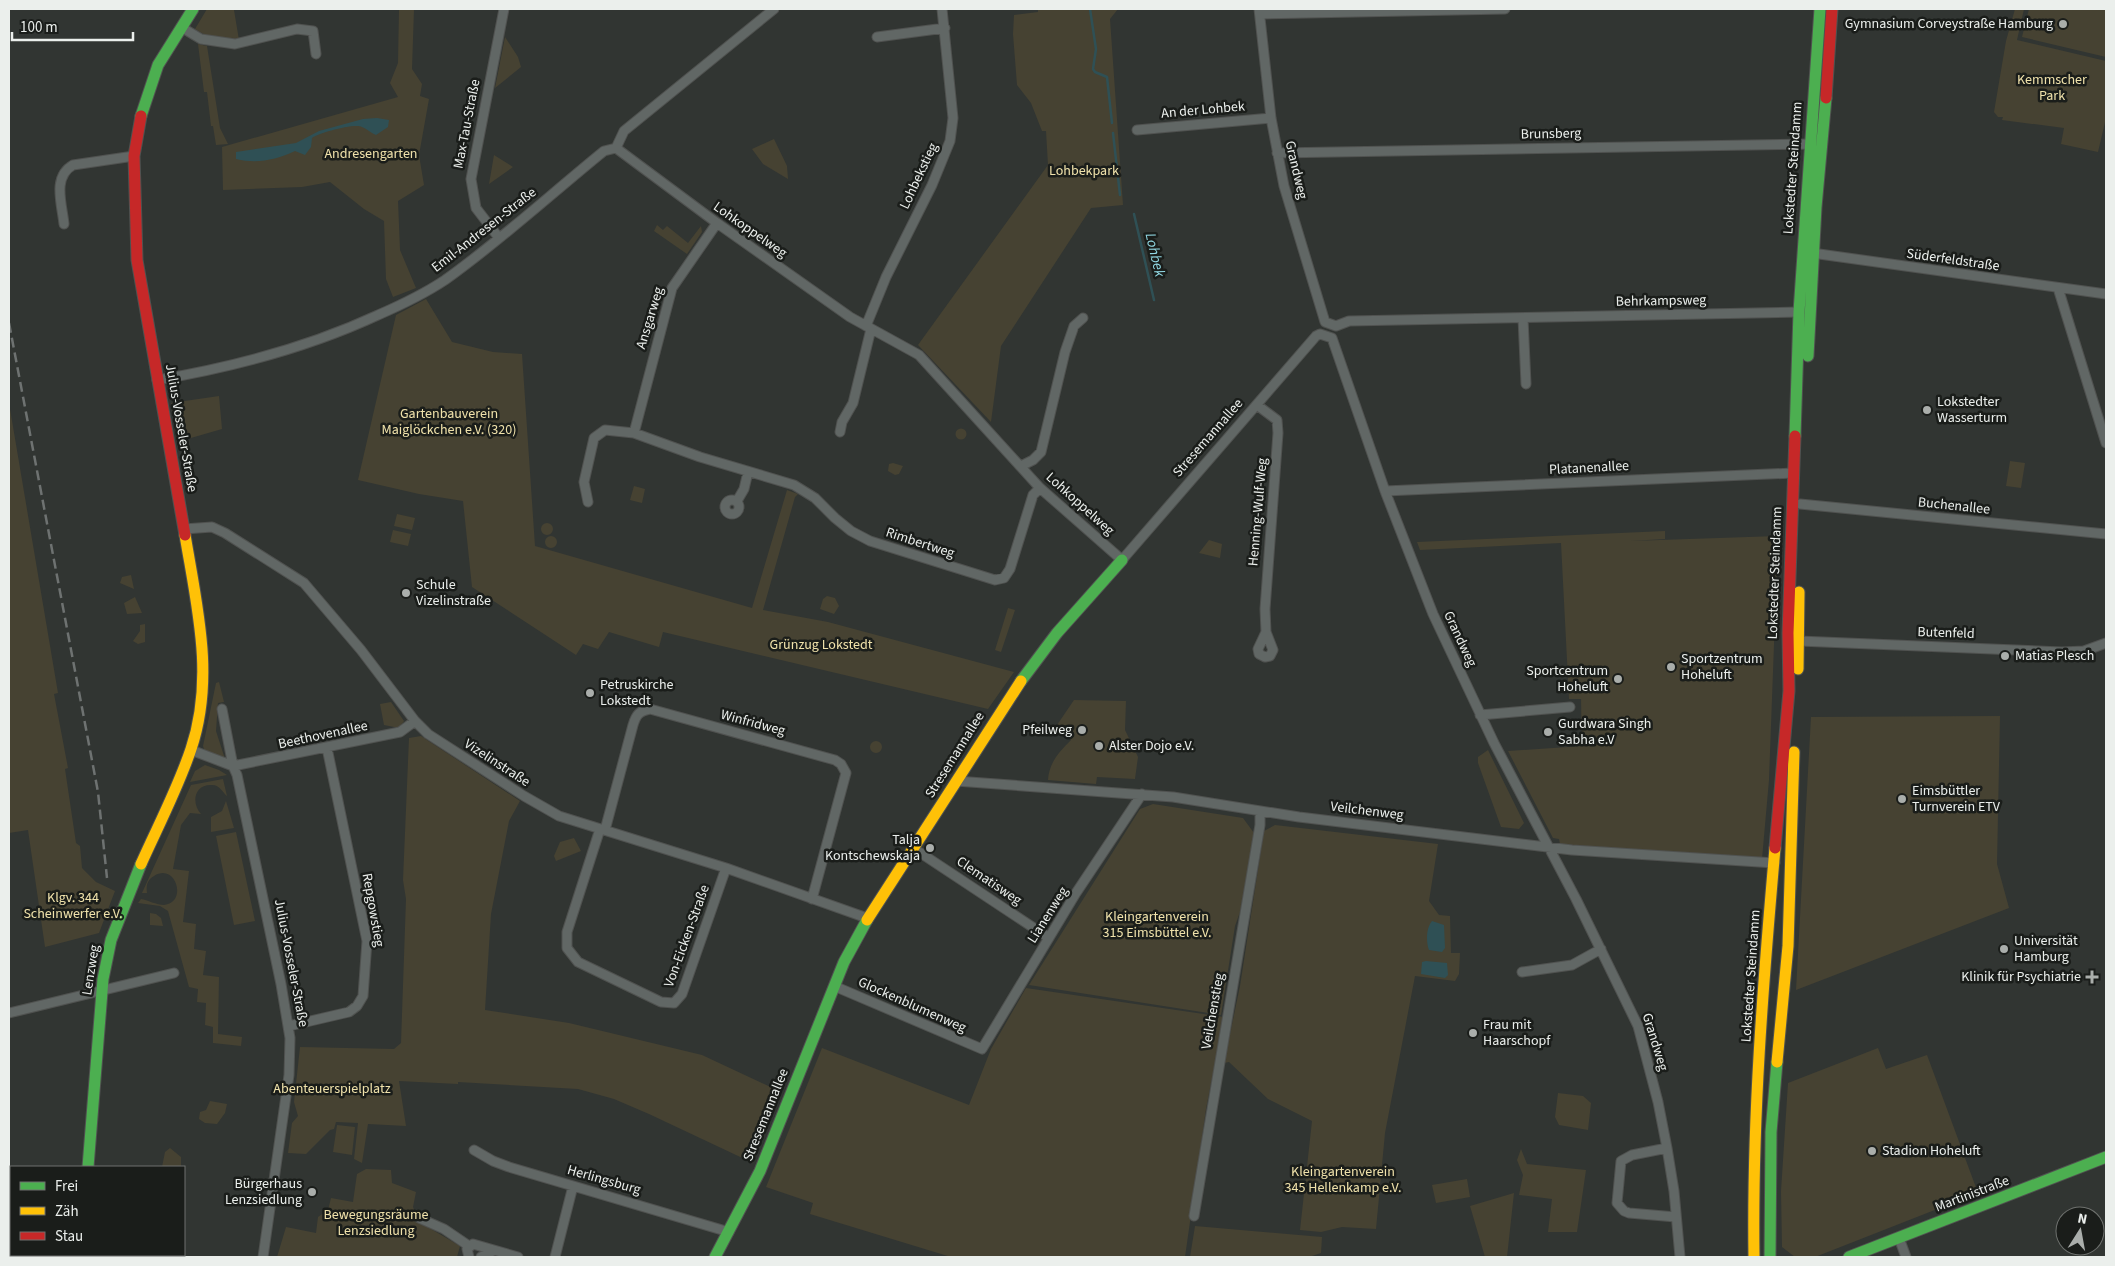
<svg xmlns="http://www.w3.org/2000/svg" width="2115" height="1266" viewBox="0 0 2115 1266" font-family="'Source Sans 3',sans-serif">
<rect width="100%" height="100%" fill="#313532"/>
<path fill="#464232" d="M207,9H239L234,10L239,40L207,36L195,29Z
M399,9H414L412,69L422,84L420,96L429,99L419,155L424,185L398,201L400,250L416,288L393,297L386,279L384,221L364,209L330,182L302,187L223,190L222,147L398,97L390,83L398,63Z
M1038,9H1118L1110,19L1123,205L1091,208L1001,346L991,422L918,345L1048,165L1046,131H1042L1031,103L1017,85L1013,34L1014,15L1038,12Z
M2015,9H2024L2017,40L2106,61V118L2098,152L2061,144L2064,128L2002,120L2003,117H1998L1994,112L2006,41Z
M2029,9H2106V57L2022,37Z
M505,37L518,57L521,67L495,88Z
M198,44L207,46L220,128L228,144L216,145L213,126H211L207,92H204Z
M774,139L787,166L788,179L763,164L752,149Z
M494,155L513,167L489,184Z
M657,225L663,230L667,226L688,243L701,226L702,232L687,254L654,231Z
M426,299L452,342L493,352L522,354L535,546L752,608L787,490L798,494L795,497L763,610L828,622L1014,672L988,709L663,632L659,647L609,632L598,649L583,644L576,655L472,587L463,501L419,494L358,480L396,315Z
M219,396L222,429L177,442L171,403Z
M9,403L58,693L54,694L68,768L65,769L76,843L80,846L82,868L96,882L115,891L99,933L45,947L28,830L9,833Z
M955.5 434a5.5 5.5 0 1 1 11 0a5.5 5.5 0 1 1-11 0Z
M2010,461L2025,463L2021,488L2006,486Z
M893,463L903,466L899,474L895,475L888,471L889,464Z
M634,486L645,489L642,503L630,500Z
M397,514L415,518L412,530L394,526Z
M541 529a6 6 0 1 1 12 0a6 6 0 1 1-12 0Z
M393,530L411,534L408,546L390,542Z
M1665,531V539L1630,541L1778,536L1769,780L1762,859L1560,844L1559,839L1553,838L1508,751L1582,746L1581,699H1569L1561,543L1420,550L1417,542Z
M545 542a6 6 0 1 1 12 0a6 6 0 1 1-12 0Z
M1209,540L1222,544L1220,558L1199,553Z
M131,575L134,589L120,583L122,577Z
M827,596L835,598L839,606L834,614L820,609L823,599Z
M135,597L142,613L127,614L124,603Z
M1008,608L1015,610L1001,652L995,650Z
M145,624V642L138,644L133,641L140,631V625Z
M219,682L224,702L218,703L216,731L225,759L205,752L203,746L216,683Z
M1074,700L1126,701L1125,730L1138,757L1135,779L1097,777L1096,784L1048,780C1049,763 1059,752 1071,740L1057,725Z
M391,702L404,721L399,728L384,725L380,704Z
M2000,716L1997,864L2009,908L1796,990L1811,717Z
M421,736L520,801L509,821L491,914L485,1010L569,1023L702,1055L781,1092L753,1163L649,1114L614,1099L578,1089L458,1082V1084L399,1081L406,1126L368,1124L362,1163L354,1159L358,1123L336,1122L334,1129L330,1130L306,1154L288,1153L292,1123L298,1116L294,1102L300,1047L394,1049L401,1043L406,899L403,880L409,738Z
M870 747a6 6 0 1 1 12 0a6 6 0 1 1-12 0Z
M1488,750L1524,823L1519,829L1501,827L1478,763V757Z
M205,765L219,770L227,775L190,782L195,771Z
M223,779L227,796C223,793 220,785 212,785C194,784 191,803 201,814L190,813L181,825L173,869L189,871L183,922L196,924L194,949L206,951L203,975L219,977L218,1034L242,1037L241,1046L213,1043V1027L205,1025L206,1003L197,1002L198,989L189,987L168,911L160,906L138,903L141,899C147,900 157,905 164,905C188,903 176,862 154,876C147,880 146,886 147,893H142L191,785Z
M226,801L234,828L211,832V817L222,811Z
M1153,804L1243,818L1254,833L1240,912L1235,926L1221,1015L1029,985L1140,809Z
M1275,825L1438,844L1429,901L1439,915L1450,916L1451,953H1460L1459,974L1455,981L1415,976L1385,1133L1376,1229L1342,1227L1321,1232L1300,1230L1312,1121L1268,1099L1229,1062L1224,1063L1240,986L1264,831Z
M236,832L255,921L234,925L216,836Z
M574,838L581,851L556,861L554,856L560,842Z
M150,913L156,914L161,918L163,926L150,925Z
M1026,988L1224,1017L1206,1109L1185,1257H951L810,1214L813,1203L766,1187L822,1048L969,1105L991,1049Z
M1878,1048L1886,1069L1927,1055L1978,1193L1815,1257H1795L1782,1247L1781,1191L1788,1083Z
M1558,1093L1583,1096L1591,1103L1588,1130L1559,1125L1555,1117Z
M210,1101L227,1104L225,1113L217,1124L205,1123L199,1119L200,1112L206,1110Z
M337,1125L355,1127L352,1155L333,1152Z
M170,1148L181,1157V1167H162L165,1152Z
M1521,1149L1527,1164L1586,1170L1577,1232H1548L1552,1199L1519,1195L1523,1175L1517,1160Z
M366,1169L391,1170L392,1183L416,1192L413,1207L419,1222L460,1246L457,1257H277L286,1227L316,1233L318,1217L328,1210L331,1198L353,1202L357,1174Z
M1467,1179L1470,1197L1436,1203L1432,1185Z
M1514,1193L1507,1257H1485L1470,1206Z
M1195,1226L1322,1237L1321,1253L1309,1257H1190Z
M11,1248V1255H62L61,1257H9Z"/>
<path fill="#2f5055" d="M377,118L389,120L388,127L376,135C371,133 367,129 362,127C354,123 319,133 312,138L311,147L305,155L295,151C276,160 257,164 236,159V152L296,143L319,131L363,119Z
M1432,921L1444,925L1445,948L1442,952L1429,950C1426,942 1426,928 1432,921Z
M1426,961L1447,963L1448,975L1445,978L1421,974L1422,962Z"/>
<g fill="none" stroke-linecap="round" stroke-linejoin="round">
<path stroke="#2f5055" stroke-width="2.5" d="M1090,9L1096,49L1093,69L1095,72L1107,77L1112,123
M1113,133L1120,195
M1134,214L1154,300"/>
<defs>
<path id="street" d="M1259,9L1271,118L1284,186L1325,322L1336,326L1349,321L1799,312
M1260,14L1505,9
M181,27L201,39L235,44L297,29L313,31L316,54
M877,37L945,28
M1137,130L1271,118
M616,148L717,223L850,317L919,355L1040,488L1122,560L1316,336L1320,334L1332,338L1385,491L1433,614L1494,743L1576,899L1638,1026L1658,1102L1667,1148L1674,1191L1680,1257
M616,148L624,131L774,9
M1277,153L1809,144L1813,148
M64,224C62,204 52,177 73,165L134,156
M499,238L476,208L471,179L504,9
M1812,253L2106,294
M2058,288L2106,443
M1523,318L1526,384
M866,326L886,277L932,185L950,141L953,118L942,9
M157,380C234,367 307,348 378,315C401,305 424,294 445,280C500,241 551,194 604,151L616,148
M1257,405L1277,420L1278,433L1265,609L1266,632L1258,649L1259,654L1265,657L1270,656L1273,650L1266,632
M840,432L842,422L853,403L871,329
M634,433L672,288L717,223
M1021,466L1033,460L1041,452L1065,352L1074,326L1083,318
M1385,491L1793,473
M725 507a7 7 0 1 1 14 0a7 7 0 1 1-14 0Z
M737,501L744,489L748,472
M588,502L584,482L594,438L605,430L634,433L700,457L794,485L815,498L835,518L851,531L870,541L995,580L1004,578L1010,569L1033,495L1040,488
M1800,504L2106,534
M184,529L212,527L225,533L304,583L361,650L415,721L428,734L524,796L559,816L726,868L867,918
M1796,638L1799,641L2062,652L2084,651L2106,643
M222,709L233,766L400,732L415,721
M1480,715L1570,707
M191,750L233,766L237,775L281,984L290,1038L289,1075L263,1257
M956,781L1173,797L1299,817L1572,850L1775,863
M600,829L567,932V948L578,962L661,1002L674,1003L682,994L726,868
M605,830L633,725C636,715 639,711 650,709L835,760L841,764L846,773L812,899
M913,848L1049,938
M1522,972L1572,965L1601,949
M834,986L982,1049L1076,893L1142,794
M9,1013L174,973
M289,1026L349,1012L357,1006L363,996L367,941L327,748
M1667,1148L1632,1155L1621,1161L1617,1203L1624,1211L1629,1213L1676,1217
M474,1150L493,1161L509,1167L729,1232
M1194,1216L1260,825V811
M419,1218L444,1229L469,1246
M1899,1238L1906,1257
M469,1257L467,1249L473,1244L518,1257
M481,1257L493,1251
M555,1257L573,1186"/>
<path id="fast" d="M141,116L158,65L193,9
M1808,356L1816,207L1826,98
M1795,436L1799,312L1820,9
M1021,681L1057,633L1122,560
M88,1167L103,979L111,940L141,864
M715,1257L760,1171L844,962L867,920
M1770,1257L1771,1132L1777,1062
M1849,1257L2106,1157"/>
<path id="slow" d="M1798,669L1799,592
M141,864C158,826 178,788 191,749C215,678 197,607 185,535
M867,920L1021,681
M1777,1062L1788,946L1794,752
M1754,1257C1752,1120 1763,984 1775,848"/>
<path id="jam" d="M1826,98L1832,9
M141,116L134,156L137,260L185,535
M1775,848L1789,691L1788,633L1795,436
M74,1257L75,1255"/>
</defs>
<use href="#street" stroke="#505250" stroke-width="11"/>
<use href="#fast" stroke="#505250" stroke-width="13"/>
<use href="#slow" stroke="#505250" stroke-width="13"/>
<use href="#jam" stroke="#505250" stroke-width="13"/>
<use href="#street" stroke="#616765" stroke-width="9"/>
<use href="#fast" stroke="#4caf50" stroke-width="11"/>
<use href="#slow" stroke="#ffc107" stroke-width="11"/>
<use href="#jam" stroke="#c62828" stroke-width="11"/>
<path stroke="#6e7271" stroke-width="2.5" stroke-dasharray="10 5" stroke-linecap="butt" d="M9,323L98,792L107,878"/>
</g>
<g fill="#aaaeab" stroke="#1a1d1a" stroke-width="2">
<circle cx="2063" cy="24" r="5"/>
<circle cx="1927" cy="410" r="5"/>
<circle cx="406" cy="593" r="5"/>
<circle cx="2005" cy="656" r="5"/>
<circle cx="1671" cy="667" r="5"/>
<circle cx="1618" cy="679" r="5"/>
<circle cx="590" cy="693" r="5"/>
<circle cx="1082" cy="730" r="5"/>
<circle cx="1548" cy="732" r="5"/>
<circle cx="1099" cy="746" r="5"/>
<circle cx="1902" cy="799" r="5"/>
<circle cx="930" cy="848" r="5"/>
<circle cx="2004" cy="949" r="5"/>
<path d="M2089.5 969.5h5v5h5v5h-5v5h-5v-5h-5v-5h5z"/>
<circle cx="1473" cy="1033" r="5"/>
<circle cx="1872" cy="1151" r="5"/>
<circle cx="312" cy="1192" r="5"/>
</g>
<g text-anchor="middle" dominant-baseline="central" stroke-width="5" stroke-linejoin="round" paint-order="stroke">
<g font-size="14" fill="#ebefec" stroke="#1a1d1a" text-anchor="start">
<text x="2053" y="24" text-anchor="end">Gymnasium Corveystraße Hamburg</text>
<text x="1937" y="402">Lokstedter<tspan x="1937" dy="16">Wasserturm</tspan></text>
<text x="416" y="585">Schule<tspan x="416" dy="16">Vizelinstraße</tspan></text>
<text x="2015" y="656">Matias Plesch</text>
<text x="1681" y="659">Sportzentrum<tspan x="1681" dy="16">Hoheluft</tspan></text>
<text x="1608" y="671" text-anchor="end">Sportcentrum<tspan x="1608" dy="16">Hoheluft</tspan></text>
<text x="600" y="685">Petruskirche<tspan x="600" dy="16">Lokstedt</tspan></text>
<text x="1558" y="724">Gurdwara Singh<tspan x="1558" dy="16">Sabha e.V</tspan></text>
<text x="1072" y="730" text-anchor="end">Pfeilweg</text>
<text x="1109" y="746">Alster Dojo e.V.</text>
<text x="1912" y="791">Eimsbüttler<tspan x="1912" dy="16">Turnverein ETV</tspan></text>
<text x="920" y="840" text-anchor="end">Talja<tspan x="920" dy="16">Kontschewskaja</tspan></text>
<text x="2014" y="941">Universität<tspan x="2014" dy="16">Hamburg</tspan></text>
<text x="2081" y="977" text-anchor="end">Klinik für Psychiatrie</text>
<text x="1483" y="1025">Frau mit<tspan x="1483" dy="16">Haarschopf</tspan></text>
<text x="1882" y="1151">Stadion Hoheluft</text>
<text x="302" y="1184" text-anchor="end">Bürgerhaus<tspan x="302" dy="16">Lenzsiedlung</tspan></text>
</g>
<g font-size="14" fill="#f0e2ab" stroke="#1a1d1a">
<text x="2052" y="80">Kemmscher<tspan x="2052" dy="16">Park</tspan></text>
<text x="371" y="154">Andresengarten</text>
<text x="1084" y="171">Lohbekpark</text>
<text x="449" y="414">Gartenbauverein<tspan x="449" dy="16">Maiglöckchen e.V. (320)</tspan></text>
<text x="821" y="645">Grünzug Lokstedt</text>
<text x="73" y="898">Klgv. 344<tspan x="73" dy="16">Scheinwerfer e.V.</tspan></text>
<text x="1157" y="917">Kleingartenverein<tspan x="1157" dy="16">315 Eimsbüttel e.V.</tspan></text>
<text x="332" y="1089">Abenteuerspielplatz</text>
<text x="1343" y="1172">Kleingartenverein<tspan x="1343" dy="16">345 Hellenkamp e.V.</tspan></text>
<text x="376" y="1215">Bewegungsräume<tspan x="376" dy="16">Lenzsiedlung</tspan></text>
</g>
<g font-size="14" fill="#ebefec" stroke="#1a1d1a">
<text transform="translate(1203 110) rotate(-5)">An der Lohbek</text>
<text transform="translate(467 124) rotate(-79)">Max-Tau-Straße</text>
<text transform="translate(1551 134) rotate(-1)">Brunsberg</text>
<text transform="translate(1793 168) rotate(-86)">Lokstedter Steindamm</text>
<text transform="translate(1296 170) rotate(77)">Grandweg</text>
<text transform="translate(919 176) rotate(-65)">Lohbekstieg</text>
<text transform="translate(484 230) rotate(-38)">Emil-Andresen-Straße</text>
<text transform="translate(750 230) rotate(35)">Lohkoppelweg</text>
<text transform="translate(1953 260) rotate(8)">Süderfeldstraße</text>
<text transform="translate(1661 301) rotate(-1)">Behrkampsweg</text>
<text transform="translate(650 318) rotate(-73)">Ansgarweg</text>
<text transform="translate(181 428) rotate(80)">Julius-Vosseler-Straße</text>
<text transform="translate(1208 438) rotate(-49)">Stresemannallee</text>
<text transform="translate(1589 468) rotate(-3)">Platanenallee</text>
<text transform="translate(1080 504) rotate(42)">Lohkoppelweg</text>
<text transform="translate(1954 506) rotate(6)">Buchenallee</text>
<text transform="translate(1258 512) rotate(-85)">Henning-Wulf-Weg</text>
<text transform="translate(920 543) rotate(18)">Rimbertweg</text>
<text transform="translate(1775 573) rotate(-88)">Lokstedter Steindamm</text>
<text transform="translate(1946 633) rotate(2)">Butenfeld</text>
<text transform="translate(1460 639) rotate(65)">Grandweg</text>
<text transform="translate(753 723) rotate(15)">Winfridweg</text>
<text transform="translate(323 735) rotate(-12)">Beethovenallee</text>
<text transform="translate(955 755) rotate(-58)">Stresemannallee</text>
<text transform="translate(497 763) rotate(33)">Vizelinstraße</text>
<text transform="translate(1367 811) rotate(7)">Veilchenweg</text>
<text transform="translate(989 881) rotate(34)">Clematisweg</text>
<text transform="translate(373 910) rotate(80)">Repgowstieg</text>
<text transform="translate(1048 915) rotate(-58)">Lianenweg</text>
<text transform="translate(687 936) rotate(-70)">Von-Eicken-Straße</text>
<text transform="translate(291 963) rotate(79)">Julius-Vosseler-Straße</text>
<text transform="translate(91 970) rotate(-81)">Lenzweg</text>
<text transform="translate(1751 976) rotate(-86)">Lokstedter Steindamm</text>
<text transform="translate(912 1005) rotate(24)">Glockenblumenweg</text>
<text transform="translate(1213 1011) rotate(-80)">Veilchenstieg</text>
<text transform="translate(1655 1042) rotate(73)">Grandweg</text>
<text transform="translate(766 1115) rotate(-68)">Stresemannallee</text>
<text transform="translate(604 1180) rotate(16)">Herlingsburg</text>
<text transform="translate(1972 1194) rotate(-21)">Martinistraße</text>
</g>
<g font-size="15" font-style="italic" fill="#91d8e3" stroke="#1a1d1a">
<text transform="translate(1155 255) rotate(77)">Lohbek</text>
</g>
</g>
<rect width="2115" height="1266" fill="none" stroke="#ebefec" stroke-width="20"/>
<rect x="10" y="1166" width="175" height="90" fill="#1a1d1a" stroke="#6e716e"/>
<rect x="20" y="1182" width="25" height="8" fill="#4caf50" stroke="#6e716e"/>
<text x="55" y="1191" font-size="15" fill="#ebefec">Frei</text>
<rect x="20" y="1207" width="25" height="8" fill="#ffc107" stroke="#6e716e"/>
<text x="55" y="1216" font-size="15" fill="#ebefec">Zäh</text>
<rect x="20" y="1232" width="25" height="8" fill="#c62828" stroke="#6e716e"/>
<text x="55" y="1241" font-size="15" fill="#ebefec">Stau</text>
<g transform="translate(2080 1231) rotate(11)"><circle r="24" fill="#1a1d1a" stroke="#6e716e"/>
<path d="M0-4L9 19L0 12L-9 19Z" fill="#aaaeab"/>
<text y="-8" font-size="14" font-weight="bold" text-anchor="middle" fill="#ebefec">N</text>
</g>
<path d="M12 32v8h121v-8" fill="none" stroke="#ebefec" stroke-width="2.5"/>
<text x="20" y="32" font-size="15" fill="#ebefec" stroke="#1a1d1a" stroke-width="4" paint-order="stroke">100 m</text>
</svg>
